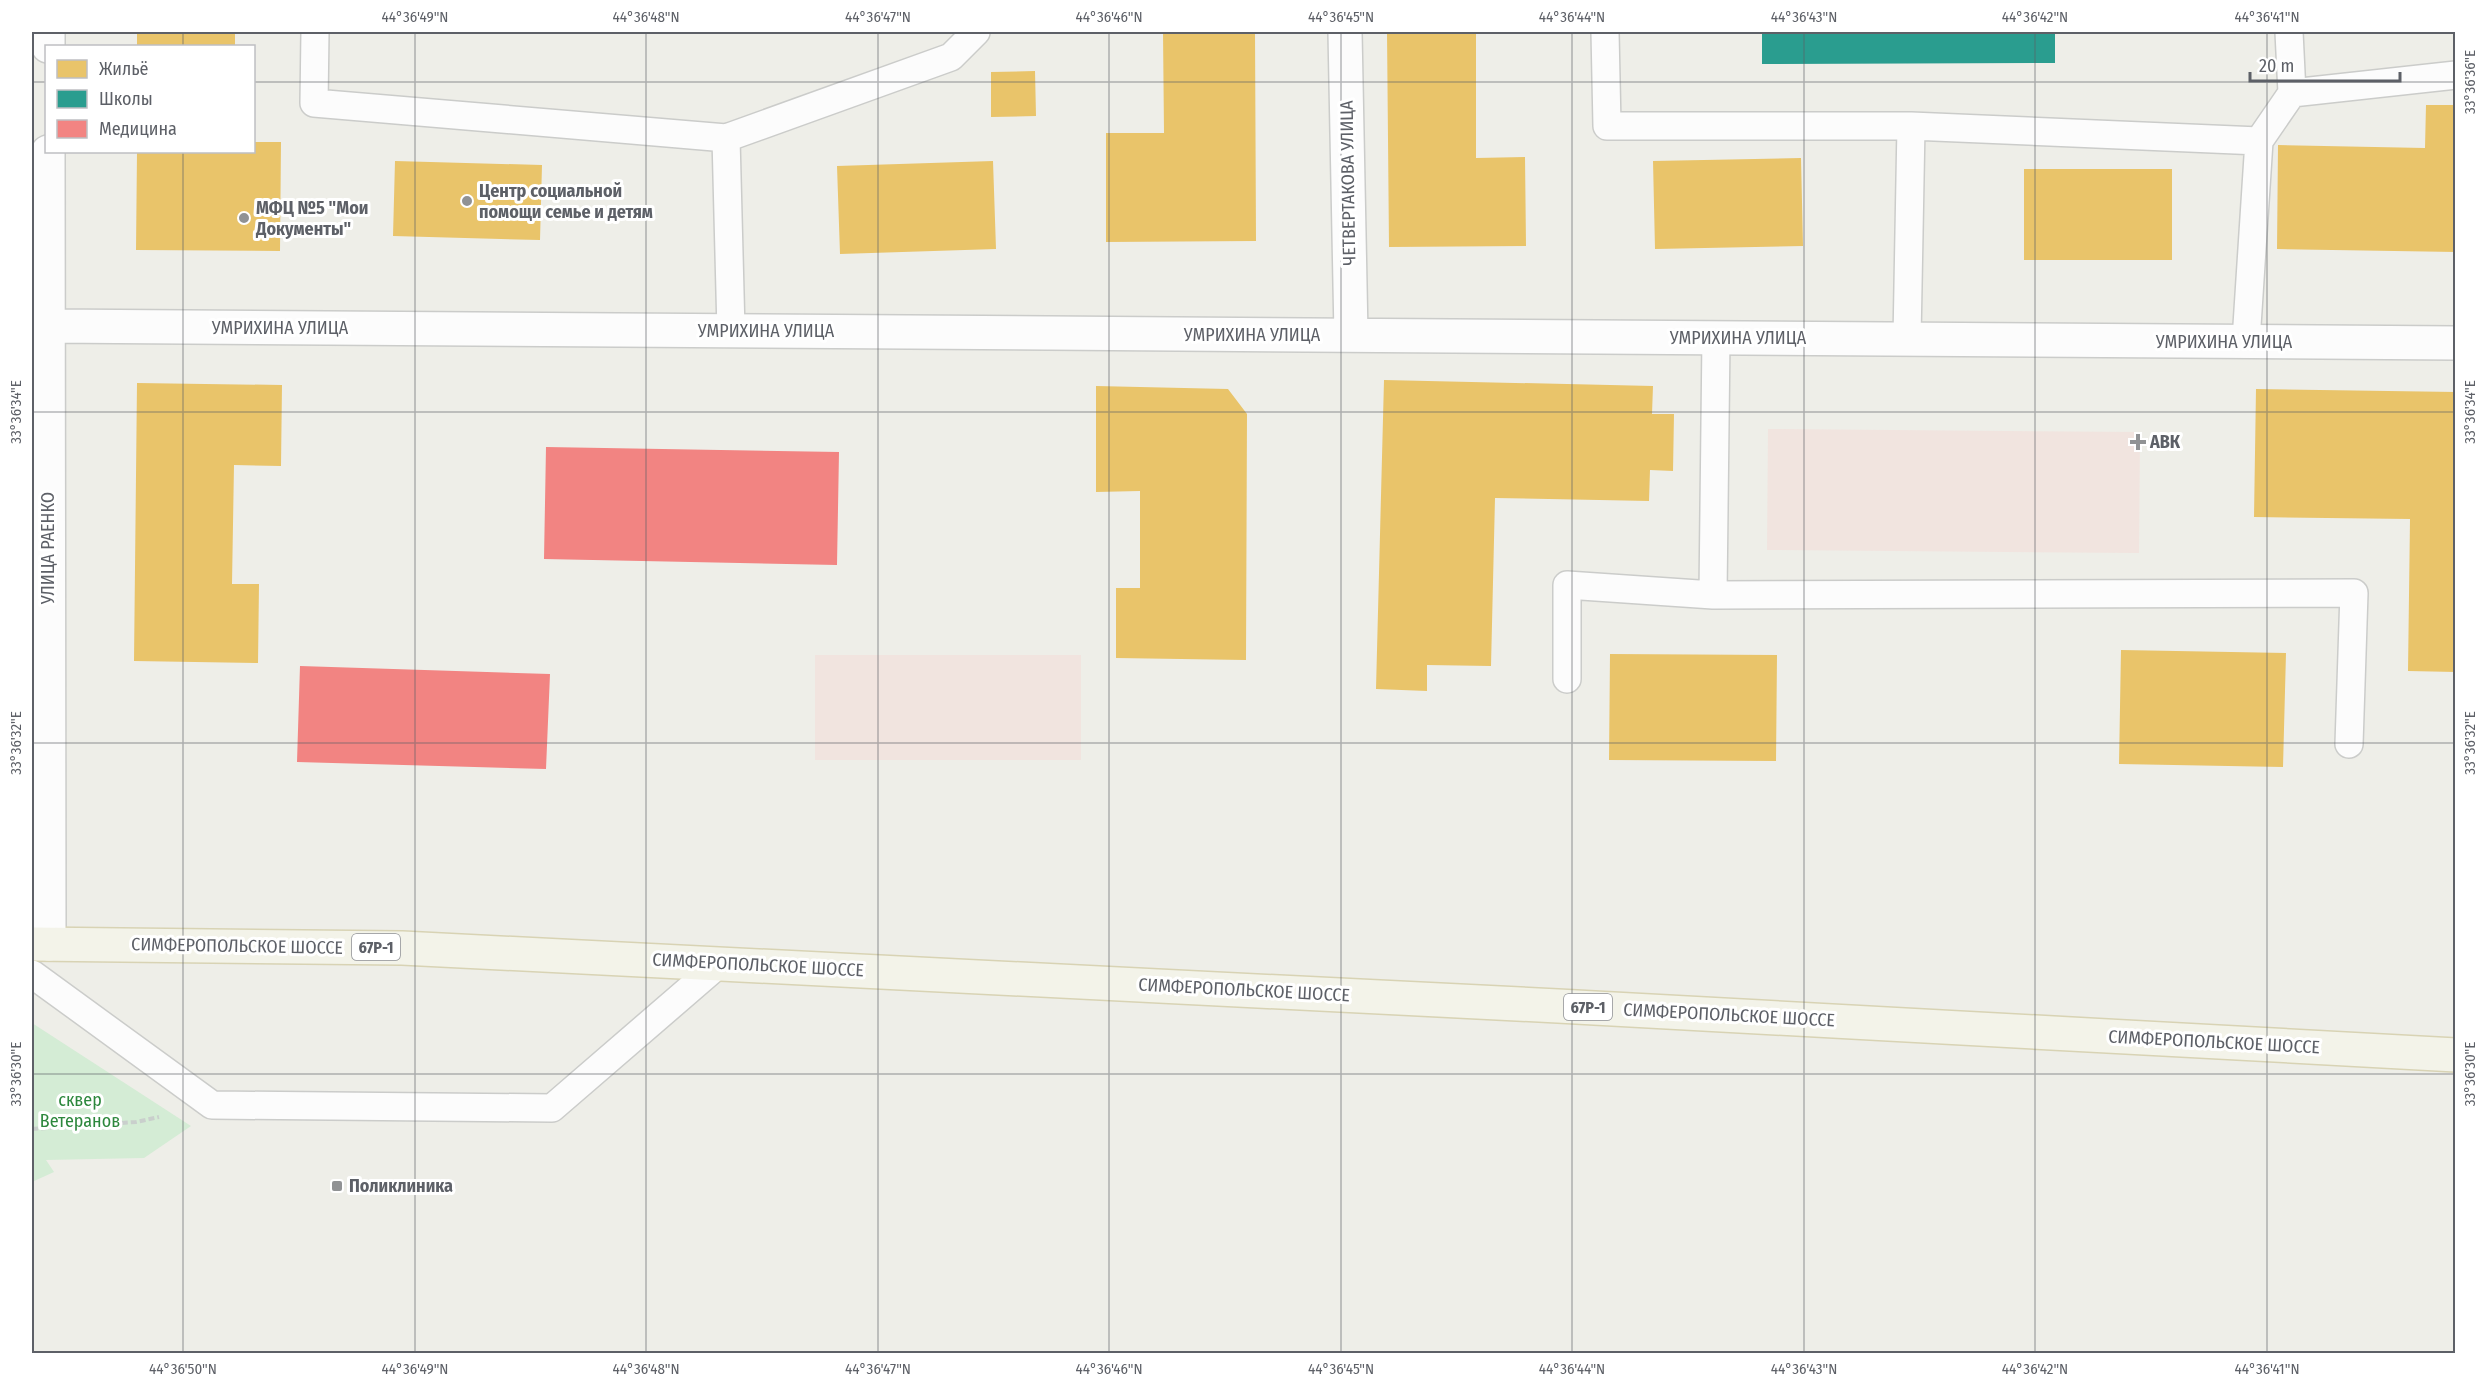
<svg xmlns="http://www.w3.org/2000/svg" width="2487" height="1385" viewBox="0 0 2487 1385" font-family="'Fira Sans Condensed',sans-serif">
<rect width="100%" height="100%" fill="#eeeee8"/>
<path fill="#f1e4df" d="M1768,429L2140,432L2139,553L1767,550Z
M815,655H1081V760H815Z"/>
<path fill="#d4ecd5" d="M32,1023L191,1126L144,1158L46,1160L54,1172L32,1182Z"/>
<path fill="#e9c46a" d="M137,32H235V46H137Z
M1163,32H1255L1256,241L1106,242V133H1164Z
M1387,32H1476V158L1525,157L1526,246L1389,247Z
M1035,71L1036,116L991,117V72Z
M2426,105H2456V252L2277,249L2278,145L2425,148Z
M254,142H281L280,251L136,250L137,152H254Z
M1801,158L1803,246L1655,249L1653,161Z
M395,161L542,165L540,240L393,236Z
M993,161L996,249L840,254L837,166Z
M2024,169H2172V260H2024Z
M1384,380L1653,386L1652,414H1674L1673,471L1650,470L1649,501L1495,498L1491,666L1427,665V691L1376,689Z
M137,383L282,385L281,466L234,465L232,584H259L258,663L134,661Z
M1096,386L1228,389L1247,414L1246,660L1116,658V588H1140V491L1096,492Z
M2256,389L2456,392V672L2408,671L2410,519L2254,517Z
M2121,650L2286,653L2283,767L2119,764Z
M1610,654L1777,655L1776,761L1609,760Z"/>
<path fill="#2a9d8f" d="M1762,32H2055V63L1762,64Z"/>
<path fill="#f28482" d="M546,447L839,452L837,565L544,559Z
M300,666L550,674L546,769L297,762Z"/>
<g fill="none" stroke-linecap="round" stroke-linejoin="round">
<defs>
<path id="service" d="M315,32L314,103L726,138L731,331
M1605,32L1607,126H1911L1907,339
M2289,32L2292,93
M1911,126L2259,141L2246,341
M726,138L951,57L976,32
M2259,141L2292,93L2456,75
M1716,338L1713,595L2354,593L2349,744
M1567,679V585L1713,595
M32,974L212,1105L552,1108L720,963"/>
<path id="minor" d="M48,32V46
M1345,32L1351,335
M48,152L49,944
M48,326L2456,343"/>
<path id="primary" d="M32,944L402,948L1558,1006L2456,1055"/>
</defs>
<use href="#service" stroke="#cbccca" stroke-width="30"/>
<use href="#minor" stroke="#cbccca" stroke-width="36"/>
<use href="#primary" stroke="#d8d3b4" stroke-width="36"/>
<path stroke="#c9cfcc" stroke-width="4" stroke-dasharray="6 3" stroke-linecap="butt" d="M32,1129L136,1122L159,1117"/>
<use href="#service" stroke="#fcfcfc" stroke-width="27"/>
<use href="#minor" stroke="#fcfcfc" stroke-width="33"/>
<use href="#primary" stroke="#f3f3e9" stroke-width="33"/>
</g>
<path fill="none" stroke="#5d6067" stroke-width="1.5" stroke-opacity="0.45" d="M183,32V46M415,32V1354M646,32V1354M878,32V1354M1109,32V1354M1341,32V1354M1572,32V1354M1804,32V1354M2035,32V1354M2267,32V1354M32,82H46M254,82H2456M183,152V1354M32,412H2456M32,743H2456M32,1074H2456"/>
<g fill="#909294" stroke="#fff" stroke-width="2">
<circle cx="467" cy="201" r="6"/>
<circle cx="244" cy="218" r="6"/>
<path d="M2135 433h6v6h6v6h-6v6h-6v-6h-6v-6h6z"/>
<rect x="331" y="1180" width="12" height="12" rx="3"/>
</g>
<g text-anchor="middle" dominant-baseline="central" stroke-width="6" stroke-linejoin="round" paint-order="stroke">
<g fill="#fff" stroke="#8e9095" stroke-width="1.5">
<rect x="352" y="934" width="48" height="26" rx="4.5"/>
<rect x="1564" y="994" width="48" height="26" rx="4.5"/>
</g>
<g font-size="16" font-weight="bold" fill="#5d6067">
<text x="376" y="947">67Р-1</text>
<text x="1588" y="1007">67Р-1</text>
</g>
<g font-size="18" fill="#5d6067" stroke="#fff">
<text transform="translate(1348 183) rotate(-91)">ЧЕТВЕРТАКОВА УЛИЦА</text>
<text x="280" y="328">УМРИХИНА УЛИЦА</text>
<text x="766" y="331">УМРИХИНА УЛИЦА</text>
<text x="1252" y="335">УМРИХИНА УЛИЦА</text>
<text x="1738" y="338">УМРИХИНА УЛИЦА</text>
<text x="2224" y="342">УМРИХИНА УЛИЦА</text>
<text transform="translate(48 548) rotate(-90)">УЛИЦА РАЕНКО</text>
<text transform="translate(237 946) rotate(1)">СИМФЕРОПОЛЬСКОЕ ШОССЕ</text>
<text transform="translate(758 965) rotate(3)">СИМФЕРОПОЛЬСКОЕ ШОССЕ</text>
<text transform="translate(1244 990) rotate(3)">СИМФЕРОПОЛЬСКОЕ ШОССЕ</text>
<text transform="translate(1729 1015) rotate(3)">СИМФЕРОПОЛЬСКОЕ ШОССЕ</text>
<text transform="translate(2214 1042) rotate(3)">СИМФЕРОПОЛЬСКОЕ ШОССЕ</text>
</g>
<g font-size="18" font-weight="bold" fill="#5d6067" stroke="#fff" text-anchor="start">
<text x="479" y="191">Центр социальной<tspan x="479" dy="21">помощи семье и детям</tspan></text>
<text x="256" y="208">МФЦ №5 "Мои<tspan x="256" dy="21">Документы"</tspan></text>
<text x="2150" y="442">АВК</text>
<text x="349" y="1186">Поликлиника</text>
</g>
<g font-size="18" fill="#2c873c" stroke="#fff">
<text x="80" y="1100">сквер<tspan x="80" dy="21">Ветеранов</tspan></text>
</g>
</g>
<rect width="2487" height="1385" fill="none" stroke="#ffffff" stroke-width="66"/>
<rect x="45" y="45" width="210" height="108" fill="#ffffff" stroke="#bebfc2" stroke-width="1.5"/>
<rect x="57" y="60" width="30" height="18" fill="#e9c46a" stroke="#bebfc2" stroke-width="1.5"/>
<text x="99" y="75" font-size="18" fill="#5d6067">Жильё</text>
<rect x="57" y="90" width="30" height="18" fill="#2a9d8f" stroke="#bebfc2" stroke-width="1.5"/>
<text x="99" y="105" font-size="18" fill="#5d6067">Школы</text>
<rect x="57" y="120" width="30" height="18" fill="#f28482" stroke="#bebfc2" stroke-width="1.5"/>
<text x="99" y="135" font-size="18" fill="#5d6067">Медицина</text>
<path d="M2250 72v9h150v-9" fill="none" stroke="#5d6067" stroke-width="3"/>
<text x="2259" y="72" font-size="18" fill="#5d6067" stroke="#ffffff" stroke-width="4.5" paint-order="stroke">20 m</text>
<rect x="33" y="33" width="2421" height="1319" fill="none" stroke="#5d6067" stroke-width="2"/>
<g font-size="15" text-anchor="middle" fill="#5d6067">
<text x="415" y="22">44°36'49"N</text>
<text x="646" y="22">44°36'48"N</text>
<text x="878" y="22">44°36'47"N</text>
<text x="1109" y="22">44°36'46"N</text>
<text x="1341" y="22">44°36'45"N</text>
<text x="1572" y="22">44°36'44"N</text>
<text x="1804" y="22">44°36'43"N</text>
<text x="2035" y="22">44°36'42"N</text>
<text x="2267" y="22">44°36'41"N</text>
<text transform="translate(2470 82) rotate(-90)" y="5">33°36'36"E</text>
<text transform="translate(2470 412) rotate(-90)" y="5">33°36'34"E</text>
<text transform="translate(16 412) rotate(-90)" y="5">33°36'34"E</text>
<text transform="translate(2470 743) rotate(-90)" y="5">33°36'32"E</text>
<text transform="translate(16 743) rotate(-90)" y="5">33°36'32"E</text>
<text transform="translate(2470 1074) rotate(-90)" y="5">33°36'30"E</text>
<text transform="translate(16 1074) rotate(-90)" y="5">33°36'30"E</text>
<text x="183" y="1374">44°36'50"N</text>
<text x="415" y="1374">44°36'49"N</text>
<text x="646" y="1374">44°36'48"N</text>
<text x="878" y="1374">44°36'47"N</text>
<text x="1109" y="1374">44°36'46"N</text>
<text x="1341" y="1374">44°36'45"N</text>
<text x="1572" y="1374">44°36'44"N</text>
<text x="1804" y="1374">44°36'43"N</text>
<text x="2035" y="1374">44°36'42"N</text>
<text x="2267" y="1374">44°36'41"N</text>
</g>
</svg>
